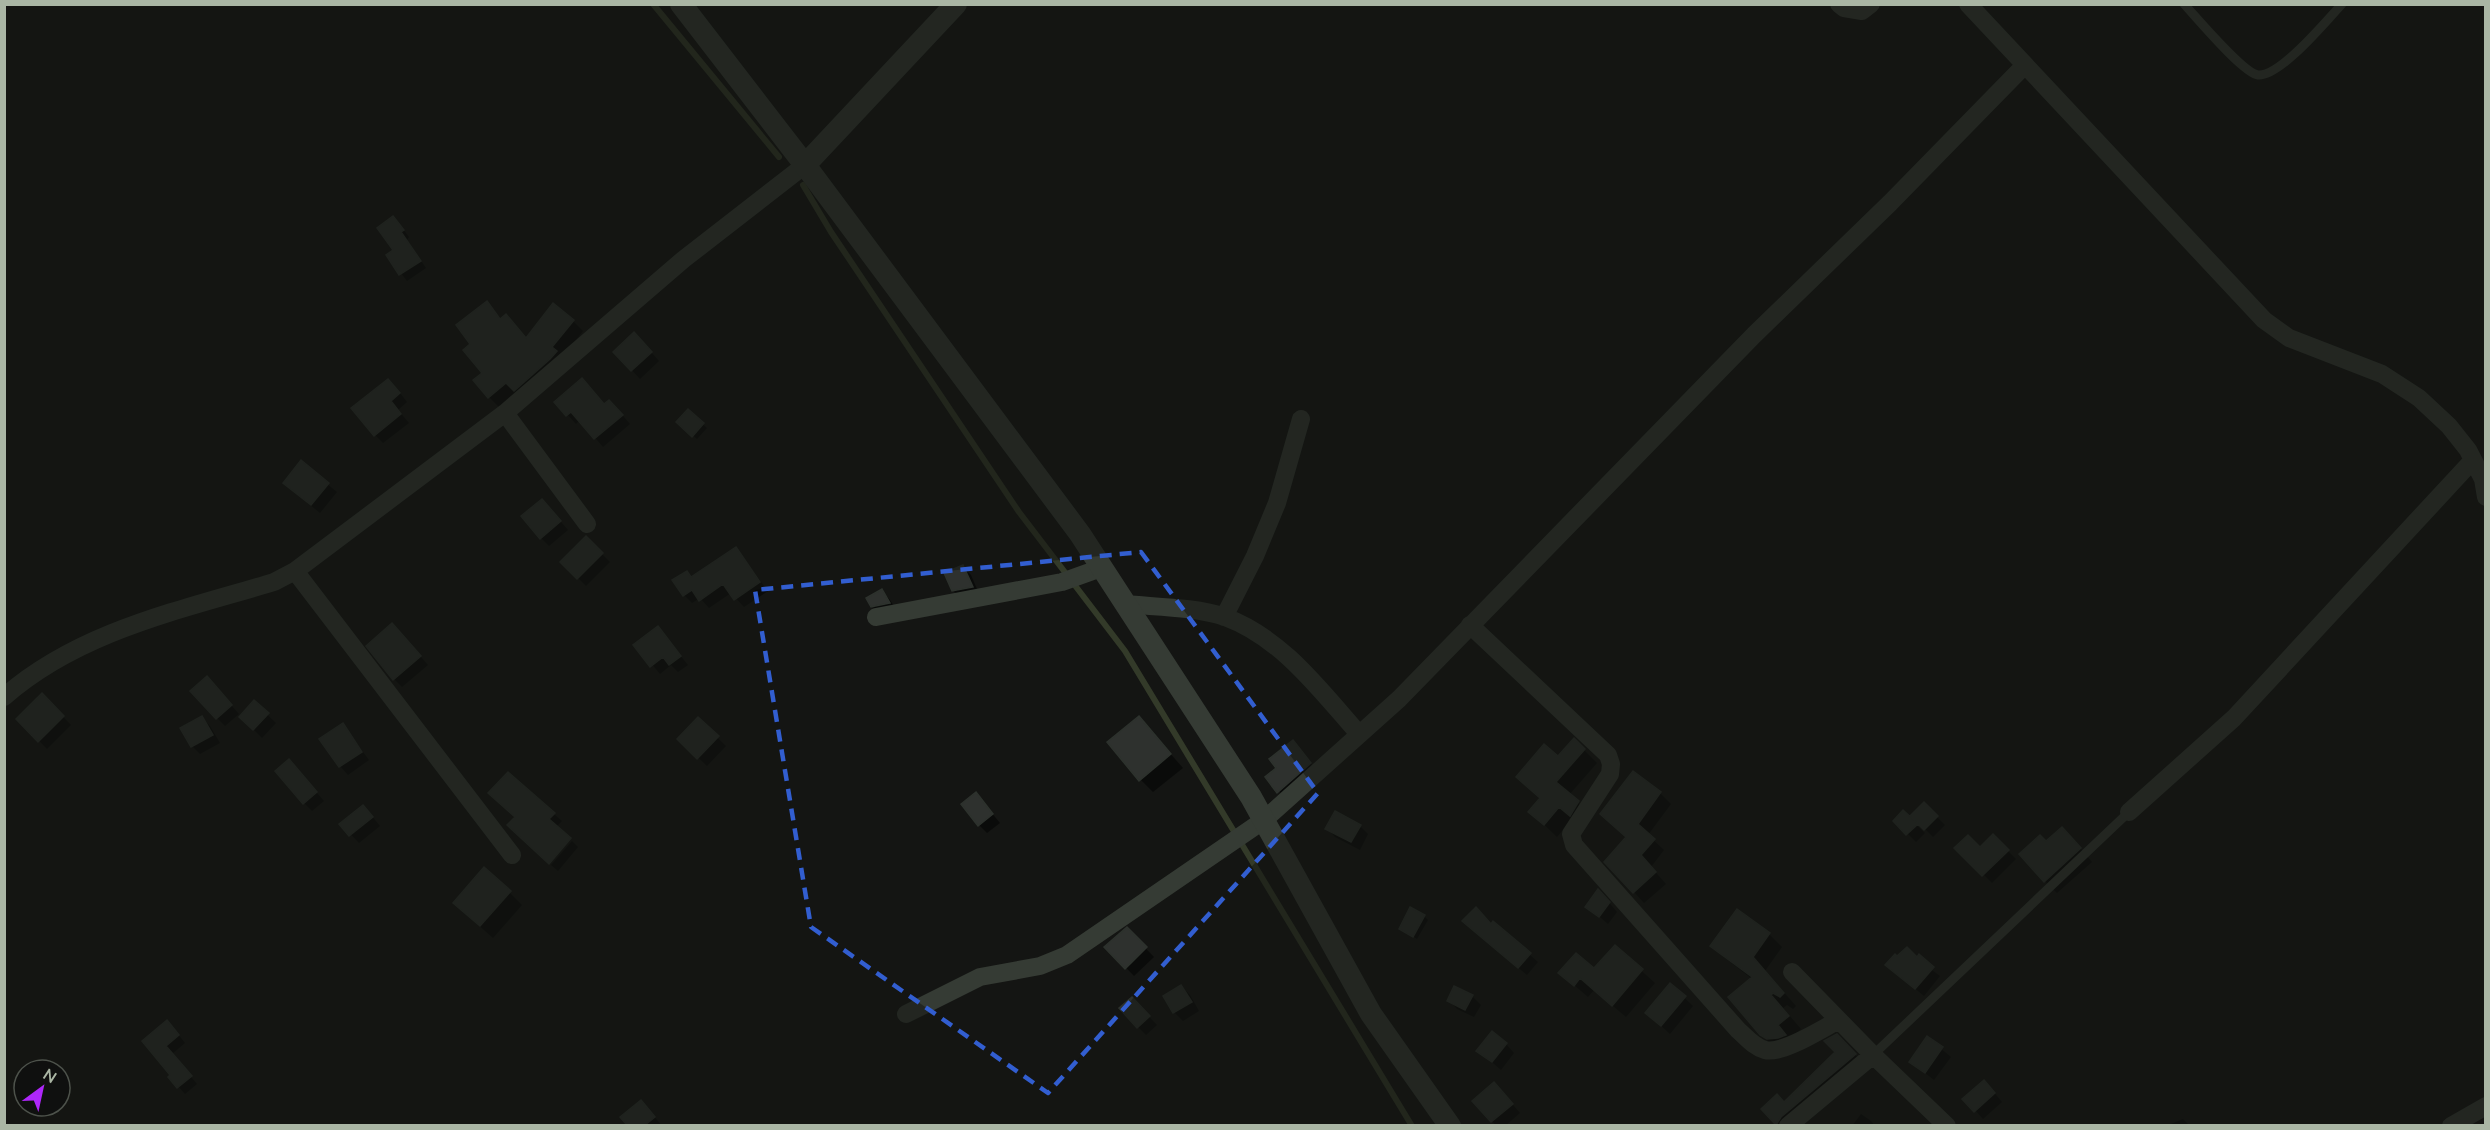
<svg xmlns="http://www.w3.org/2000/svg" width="2490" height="1130" viewBox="0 0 2490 1130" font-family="Mulish,sans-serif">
<rect width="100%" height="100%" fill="#141513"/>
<path fill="#0007" d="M400,225L409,237L407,240L426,268L407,281L388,256L396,250Z
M487,303L502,320L527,339L573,321L583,331L562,358L499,407L489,397L484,373L472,344Z
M643,343L659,361L640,379L615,352Z
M397,389L407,402L398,410L409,423L383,443L375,435Z
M556,402L605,406L618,410L630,424L603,447L580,420L576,424Z
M688,411L707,428L697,439L678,422Z
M301,463L337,492L320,513L293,491Z
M550,509L568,530L549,546L541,538Z
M586,538L610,562L586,586L562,562Z
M736,549L768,591L744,607L731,593L709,608L700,598L692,603L684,595L687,573L692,578Z
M962,566L971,575L980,596L961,599L953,590Z
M882,591L890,600L897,611L881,615L872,606Z
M658,628L688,665L678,672L671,665L660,674L636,645Z
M400,633L428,665L402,687L394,679Z
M215,687L239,714L225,726L217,718Z
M42,695L71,725L47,749L18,719Z
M254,702L276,723L262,738L241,717Z
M202,718L210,726L220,743L200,754L192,746Z
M1139,718L1183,768L1153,792L1141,780Z
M698,719L726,746L707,766L679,739Z
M343,725L369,760L348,775L340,766Z
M1574,740L1597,763L1569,795L1591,815L1573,818L1557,837L1531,812L1542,799L1518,777L1558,758Z
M1293,742L1322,777L1291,805L1267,777L1279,768Z
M297,770L324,801L312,811L304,803Z
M508,774L562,821L556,827Z
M1660,793L1671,804L1648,835L1664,850L1651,867L1666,884L1644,903L1634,892L1627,837Z
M976,794L1000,823L987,833L979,825Z
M1924,804L1945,825L1933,837L1912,816Z
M1903,812L1925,833L1916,842L1895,821Z
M371,815L380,826L359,843L341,824Z
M1360,826L1368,834L1360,850L1335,837L1327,828Z
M1993,836L2016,859L1992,883L1957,848L1980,849Z
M572,841L578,847L558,871L551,865Z
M2075,842L2092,862L2057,893L2045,881L2046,843Z
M510,893L522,905L493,938L467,915Z
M1606,899L1617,912L1608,924L1587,906Z
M1737,911L1769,934L1782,947L1765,971L1796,1006L1793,1009L1787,1005L1783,1008L1801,1029L1790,1039L1773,1046L1760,1033L1752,979L1725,958L1712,946Z
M1424,916L1428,920L1417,939L1400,928Z
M1493,923L1538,962L1527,975L1471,928L1491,926Z
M1127,929L1154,957L1134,976L1106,947Z
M1615,947L1655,983L1626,1017L1594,990L1588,997L1560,973L1594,970Z
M1917,959L1940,976L1924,996L1895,972Z
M1671,985L1693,1006L1670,1034L1647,1013Z
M1181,986L1190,995L1199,1011L1183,1021L1174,1012Z
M1455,988L1472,996L1481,1005L1474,1017L1457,1009L1449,1000Z
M1132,999L1157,1025L1146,1035L1138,1027Z
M174,1029L185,1043L172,1054L197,1084L185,1094L170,1077L172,1076L144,1041Z
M1837,1036L1861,1061L1786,1126H1778L1763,1109L1784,1104L1837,1052Z
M1928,1038L1951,1057L1934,1080L1911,1062Z
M1506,1044L1514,1053L1501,1070L1478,1050Z
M1992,1090L2002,1102L1983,1119L1975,1110Z
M1502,1092L1520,1113L1505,1126H1496L1492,1121Z
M649,1110L662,1126H629L622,1117Z
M1861,1114L1871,1121L1875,1126H1852Z
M2183,1119L2190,1126H2166Z"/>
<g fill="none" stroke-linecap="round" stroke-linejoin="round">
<path stroke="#333a29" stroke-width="6" d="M653,4L779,157
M803,185L831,232L1019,512L1125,651L1412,1126"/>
</g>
<path fill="#2e312e" stroke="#2d322d" stroke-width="1.5" d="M393,216L404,230L401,232L421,261L399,275L386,255L393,250L377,228Z
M487,301L500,319L506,314L526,338L553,303L574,320L552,347L557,351L550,359L514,391L506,383L488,398L473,380L482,373L463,350L470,344L456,325Z
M634,332L652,352L631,371L613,352Z
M582,378L604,404L609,400L623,415L594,439L571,412L566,416L554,402Z
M388,379L400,393L391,401L401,414L374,436L351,408Z
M688,409L704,423L692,437L676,422Z
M301,460L329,483L311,505L283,483Z
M542,499L561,521L540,539L521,516Z
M586,536L603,553L577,579L560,562Z
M736,547L760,582L734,600L723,584L699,601L692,590L683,596L672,580L687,571L691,577Z
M963,565L973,587L952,591L944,573Z
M882,589L890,603L871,607L866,598Z
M392,623L421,656L393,680L366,646Z
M658,626L681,656L669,665L663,657L650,667L633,645Z
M207,676L232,705L216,719L190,691Z
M42,693L64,716L38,742L16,719Z
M254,700L269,713L253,730L239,717Z
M202,716L213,735L191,747L180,728Z
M1139,716L1171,754L1139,781L1107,742Z
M698,717L719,736L697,759L677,739Z
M343,723L362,752L339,767L319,739Z
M1574,738L1585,749L1556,782L1579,801L1570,816L1559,807L1544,825L1528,812L1540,798L1516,777L1544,744L1558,756Z
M1293,740L1311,763L1277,793L1265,777L1276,768L1269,759Z
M289,759L317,792L303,804L275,771Z
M1633,771L1661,792L1638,824L1655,839L1641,855L1656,872L1633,893L1604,862L1626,837L1600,814Z
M508,772L555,813L549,819L571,838L549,864L507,825L515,817L488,793Z
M976,792L993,814L978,826L961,804Z
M1924,802L1938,816L1924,830L1910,816Z
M363,805L373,817L349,836L339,824Z
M1903,810L1918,824L1906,835L1893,821Z
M1335,811L1361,825L1351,842L1325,829Z
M2062,827L2081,848L2044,882L2019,854L2040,835L2046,841Z
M1993,834L2009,850L1982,876L1954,848L1968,835L1980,847Z
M484,867L511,891L480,926L453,903Z
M1598,889L1610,902L1599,917L1585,907Z
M1410,907L1425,915L1413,937L1399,929Z
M1476,907L1491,924L1493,921L1531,953L1518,968L1462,921Z
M1737,909L1770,933L1753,957L1784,993L1780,997L1773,993L1771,995L1789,1016L1778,1025L1786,1035L1778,1038L1767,1039L1760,1035L1728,997L1752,977L1710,946Z
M1127,927L1147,947L1125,969L1104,947Z
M1615,945L1643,969L1612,1006L1580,978L1574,986L1558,973L1576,953L1594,968Z
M1907,947L1917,957L1919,954L1934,967L1915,989L1885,965L1895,954L1897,956Z
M1670,983L1686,996L1661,1026L1645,1013Z
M1181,985L1192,1002L1173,1013L1163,996Z
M1454,986L1473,995L1465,1010L1447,1001Z
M1132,997L1150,1016L1137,1028L1119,1008Z
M167,1020L179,1035L166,1046L192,1076L177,1088L168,1077L170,1075L142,1041Z
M1492,1031L1507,1043L1492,1062L1476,1051Z
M1837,1034L1856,1054L1781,1117L1776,1125L1761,1109L1777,1094L1784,1102L1835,1052L1824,1041Z
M1927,1036L1943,1047L1925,1073L1909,1062Z
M1984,1080L1995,1093L1974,1112L1962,1099Z
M1494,1082L1513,1104L1491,1122L1472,1101Z
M641,1100L655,1117L645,1125H627L620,1117Z"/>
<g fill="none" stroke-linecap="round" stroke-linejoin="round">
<path stroke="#353b34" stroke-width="9" d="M2184,4C2197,18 2243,73 2258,75C2280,77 2327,20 2342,4
M1873,1055L2129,812"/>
<path stroke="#353b34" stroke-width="18" d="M1839,4L1844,8L1862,11L1871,4
M1968,4L2264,320L2289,338L2382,374L2419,398L2449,426L2468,450L2483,479L2486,497
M505,413L587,524
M295,571L512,855
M1125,604C1156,607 1196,607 1225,617C1282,638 1320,690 1359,734
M876,617L1062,582L1101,568
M1224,617L1255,556L1277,503L1301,419
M1470,625L1608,755L1611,764L1610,774L1571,834L1574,845L1738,1030C1746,1037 1754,1047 1765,1050C1782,1055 1823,1028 1839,1020
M4,697C79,631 181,610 274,582L295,571L505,413L684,259L805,165
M2129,812L2234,718L2473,460
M1792,972L1873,1055L1947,1126
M906,1014L980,977L1040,966L1067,955L1264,820L1399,699L1754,335L1890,203L2024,66
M1788,1126L1873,1055
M2451,1126L2486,1106"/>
<path stroke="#353b34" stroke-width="22" d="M681,4L805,165L1080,534L1251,797L1371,1014L1450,1126
M805,165L956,4"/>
</g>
<path d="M0 0H2490V1130H0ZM1141,552L1318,793L1048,1093L811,927L755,590Z" fill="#141513" fill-opacity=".55" fill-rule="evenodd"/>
<path fill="none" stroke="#325ed0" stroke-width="4.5" stroke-dasharray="12 8" stroke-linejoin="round" d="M1141,552L1318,793L1048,1093L811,927L755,590Z"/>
<rect width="2490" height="1130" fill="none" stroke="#aab6a4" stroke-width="12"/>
<g transform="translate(42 1088) rotate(33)"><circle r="28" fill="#0f100f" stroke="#4d524b" stroke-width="1.5"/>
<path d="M0-4.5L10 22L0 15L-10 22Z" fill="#ae27fa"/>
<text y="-9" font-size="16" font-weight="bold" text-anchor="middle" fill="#aab6a4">N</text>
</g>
</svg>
